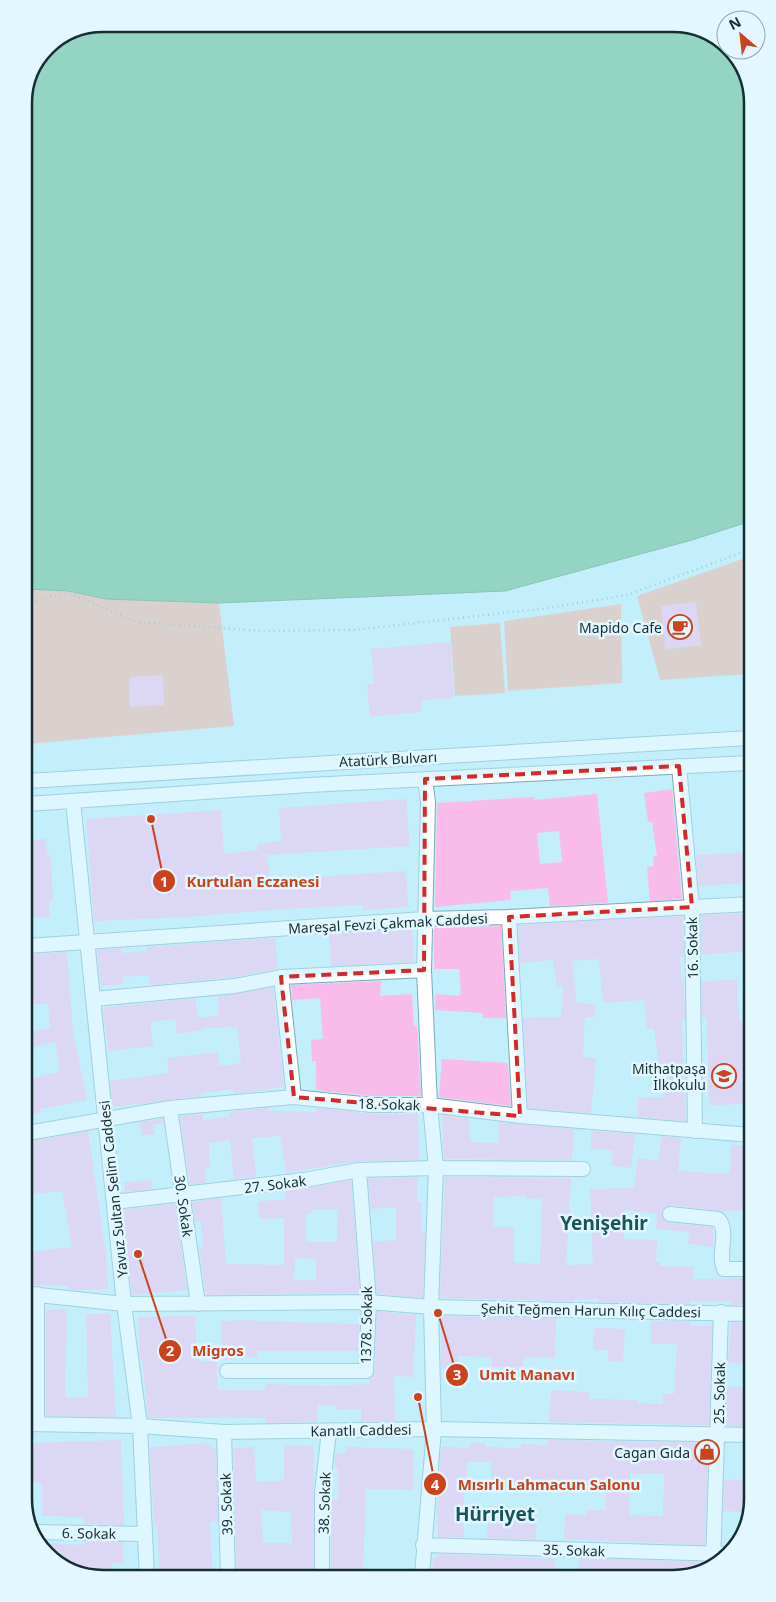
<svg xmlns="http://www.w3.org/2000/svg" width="776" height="1602" viewBox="0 0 776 1602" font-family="'Noto Sans',sans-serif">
<rect width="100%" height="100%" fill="#c2effb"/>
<path fill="#f7ad99" d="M748,557L749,674L660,680L637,596Z
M26,589L69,591L106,599L219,603L234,726L27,744Z
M621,604L622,683L508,691L504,621Z
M500,623L505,693L455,696L450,627Z"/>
<path fill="#5cb47f" stroke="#478c68" d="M104,24H678L721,40L726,50H728L746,73L748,522L692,540L505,591L219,603L106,599L69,591L26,589L24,99L47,47Z"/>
<path fill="#f9bbea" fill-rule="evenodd" d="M696,602L701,645L665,649L661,606Z
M450,642L454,698L421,700L422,712L370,717L367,684H374L371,649Z
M163,675L164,705L130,707L129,677Z
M672,789L682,899L650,901L647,867L654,866L653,856H657L652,822H648L644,793Z
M597,794L608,903L550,906L548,888L510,891L511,900L435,907L437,803L534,797V800ZM559,831L562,862L540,864L537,833Z
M406,799L410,846L267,855L270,880L406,871L408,907L363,910V905L284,909L188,917L94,921L86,819L221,810L224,854L258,850L257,844L281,841L279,808Z
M46,839L47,855H51L53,900H49L50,917L27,918V840Z
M746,852L748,883L699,886L696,855Z
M750,913V951L701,955V915Z
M683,916L684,956L680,957L682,982H684L685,1019H682V1026L686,1121L638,1117V1098L663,1097L654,1029H647L644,1000L603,1003L599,959L572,961L577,1003L596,1004L595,1017H585L583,1057L596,1058L591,1113L528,1108L523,1018L561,1017L563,986L557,987L553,960L520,963L518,925Z
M501,926L506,1018H483V1013L435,1010L436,994L459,996L461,993L459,969H434V928Z
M412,929L414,962L331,966L329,934Z
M275,938L278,969L234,977L150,985L149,975L123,977V984L101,986L97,950L121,948V953L147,951V947Z
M67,952L73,1032L87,1100L40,1109L41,1113L28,1116V1079L60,1072L55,1042L28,1048V1033L50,1028L48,1003L28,1005L27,955Z
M737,980L739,1021L746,1020L751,1104L709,1105L707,1018H702V981Z
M381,981L380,996L412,994L414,1026H417L421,1096H372L316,1090V1061H312L311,1040L323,1039L320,998L292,1000L291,985Z
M273,987L284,1087L234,1094L233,1089L201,1093V1096L113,1107L110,1081L169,1073L167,1058L218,1052L219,1066L241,1063L237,1027L202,1028L203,1030L177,1034L175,1019L150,1022L153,1046L108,1051L103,1008L195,998L198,1018L218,1015V996Z
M442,1059L508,1063L511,1106L439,1097Z
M269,1108V1111L316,1112V1108L371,1114H418L419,1160L358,1161L286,1173L280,1136L252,1138L256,1177L234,1179L230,1140L209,1143L210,1168H205V1183L190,1184L180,1116L203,1114V1120L229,1117V1113L236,1111Z
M442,1115L470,1119V1142L498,1143L499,1122L585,1130H574L572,1160L444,1159Z
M163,1118V1123L153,1125L155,1134L141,1135L140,1122Z
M88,1131L106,1254L108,1289L79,1290L68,1289V1286L29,1285V1252L72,1247L62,1191L28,1195V1142Z
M591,1131L635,1134L631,1168L611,1165L613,1151L591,1148Z
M661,1136L681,1138L678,1171L730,1174L731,1145H751V1211H722L671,1205L663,1209L662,1217L669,1223L713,1227V1247L688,1244L689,1232L656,1229L657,1214L624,1210V1239L657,1240L656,1262H660V1266L694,1267L693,1279L751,1278V1305H731V1302L690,1301V1304L598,1302V1299H573V1301L440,1298L445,1177L571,1178L566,1265L593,1264L590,1189L634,1188L638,1158L659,1161ZM526,1196V1199L542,1198L540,1264L514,1263V1227H493L494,1197Z
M418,1177L417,1202H421V1233H425L423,1298L377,1294L373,1242L396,1240V1207L371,1209L368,1179Z
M151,1179L153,1189L125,1192L124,1183Z
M351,1180L360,1293L206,1295L199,1247H203L201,1221H195L192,1202L221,1198L226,1264L284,1265V1218L259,1219L258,1201L285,1200L284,1191ZM311,1210H338L337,1242H306V1214L312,1213ZM295,1258L316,1259V1280H294Z
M175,1204L187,1290L132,1295L123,1210Z
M67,1309L65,1397H88L86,1314H110L116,1417L46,1416V1310Z
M377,1311L416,1315L413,1377L394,1376L395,1421H361V1409L336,1410V1406L318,1405L317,1422L265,1423V1418H148L142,1359H140L138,1317L195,1316L197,1361H217V1390H266V1384L327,1386L369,1384V1379L375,1371Z
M441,1316L556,1318L555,1358L524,1357L523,1367H492V1357L458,1356V1369H441Z
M256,1320V1321L359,1324L358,1351H257V1357L222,1359L221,1321Z
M651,1321H690V1326H712L709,1425L549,1422L551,1390L590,1392L589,1399L638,1400V1403L663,1404V1394H674L677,1344H651Z
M731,1322L752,1323V1364L728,1363Z
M594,1328L625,1329L623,1362L608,1361V1350H593Z
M727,1387H752V1426H726Z
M121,1440L124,1525L84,1524V1517L42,1516V1483H30L29,1443Z
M548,1440L708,1443L705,1545L564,1539L565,1514L586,1515V1510H606V1487L491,1482V1462H467V1477H464V1537H438L437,1501L441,1447L470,1448V1443H485V1447L521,1448V1444L548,1445ZM630,1474H664L663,1516L630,1515Z
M211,1443L212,1449L216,1448L218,1521L210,1522L213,1577L160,1578L157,1525L154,1526L150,1447Z
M284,1445L314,1446L313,1572H311V1576L237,1577L233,1448L254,1447L256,1482L279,1481V1479H284ZM261,1510L291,1512L292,1543H263Z
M346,1447L414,1449L413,1490L366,1489L363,1573L331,1572V1499H338V1469H335V1453H346Z
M724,1479L752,1481V1499L748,1512L723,1511Z
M489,1506L537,1510L536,1540L487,1538Z
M84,1542H123V1563H112V1572L74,1569L55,1562L41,1543L84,1545Z
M438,1554L555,1559V1574L432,1575L433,1557H438Z
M579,1558L704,1562L705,1570L703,1572L613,1573V1571L604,1569H579Z"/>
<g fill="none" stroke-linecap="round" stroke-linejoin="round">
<defs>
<path id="minor" d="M679,766L692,907L695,1131
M27,781L749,738
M73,801L124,1304L140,1426L147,1578
M27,804L309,785L749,763
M509,917L520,1116
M27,946L424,919L509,917L750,904
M281,977L294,1097
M94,999L235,986L281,977L424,970
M170,1108L198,1304
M28,1133L170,1108L294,1097L372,1105H430L520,1116L751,1135
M114,1202L304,1180L359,1170L436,1168L583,1169
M670,1214L718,1219C730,1231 717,1254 724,1269H751
M29,1294L124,1304L369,1302L431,1307L751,1314
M227,1371H366L369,1302L359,1170
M29,1424L140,1426L224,1432L434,1429L752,1435
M37,1424V1294
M224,1432L228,1577
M33,1532L145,1534
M423,1545L725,1554
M713,1564L721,1312
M422,1575L434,1429L431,1307L436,1168L430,1105L424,970L428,802L425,779
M322,1576V1492L329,1431"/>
</defs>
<use href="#minor" stroke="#74acba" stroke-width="16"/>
<path stroke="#7ea2ab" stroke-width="2.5" stroke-dasharray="1 4" stroke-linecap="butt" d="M26,603L68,593L138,622L261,631L353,630L548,608L627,595L748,550"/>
<use href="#minor" stroke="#fff" stroke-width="14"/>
</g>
<path d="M0 0H776V1602H0ZM679,766L692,907L509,917L520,1116L294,1097L281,977L424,970L425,779Z" fill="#c2effb" fill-opacity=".55" fill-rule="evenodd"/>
<path fill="none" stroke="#d62828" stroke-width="4" stroke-dasharray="10 6" stroke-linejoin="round" d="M679,766L692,907L509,917L520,1116L294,1097L281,977L424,970L425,779Z"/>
<defs>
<symbol id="cafe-ring" viewBox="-11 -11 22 22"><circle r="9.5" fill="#e2f8fe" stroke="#cb421c" stroke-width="1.5"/><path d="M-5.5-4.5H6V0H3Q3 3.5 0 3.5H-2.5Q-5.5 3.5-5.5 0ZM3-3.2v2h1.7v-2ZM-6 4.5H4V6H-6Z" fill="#cb421c"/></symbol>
<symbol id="school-ring" viewBox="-11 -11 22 22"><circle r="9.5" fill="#e2f8fe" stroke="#cb421c" stroke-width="1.5"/><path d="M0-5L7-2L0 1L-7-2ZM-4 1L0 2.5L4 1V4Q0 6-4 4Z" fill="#cb421c"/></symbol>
<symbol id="shop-ring" viewBox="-11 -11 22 22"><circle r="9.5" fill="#e2f8fe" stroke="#cb421c" stroke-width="1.5"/><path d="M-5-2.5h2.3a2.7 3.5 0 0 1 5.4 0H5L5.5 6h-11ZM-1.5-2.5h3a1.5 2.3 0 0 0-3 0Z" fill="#cb421c"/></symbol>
</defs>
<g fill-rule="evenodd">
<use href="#cafe-ring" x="666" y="613" width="28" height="28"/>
<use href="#school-ring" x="710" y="1062" width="28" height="28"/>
<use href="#shop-ring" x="693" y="1438" width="28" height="28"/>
</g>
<g text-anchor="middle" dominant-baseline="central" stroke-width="5" stroke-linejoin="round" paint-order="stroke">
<g font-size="14" fill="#162d32" stroke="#e2f8fe" text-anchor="end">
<text x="662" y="627">Mapido Cafe</text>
<text x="706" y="1068">Mithatpaşa<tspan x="706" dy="16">İlkokulu</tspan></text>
<text x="690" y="1452">Cagan Gıda</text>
</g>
<g font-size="14" fill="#162d32" stroke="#e2f8fe">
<text transform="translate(388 759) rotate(-3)">Atatürk Bulvarı</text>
<text transform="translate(388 923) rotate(-3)">Mareşal Fevzi Çakmak Caddesi</text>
<text transform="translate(692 948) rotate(-91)">16. Sokak</text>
<text transform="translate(389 1104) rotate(2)">18. Sokak</text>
<text transform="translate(275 1184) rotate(-7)">27. Sokak</text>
<text transform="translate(113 1189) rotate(-96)">Yavuz Sultan Selim Caddesi</text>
<text transform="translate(184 1206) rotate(82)">30. Sokak</text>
<text transform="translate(591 1310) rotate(1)">Şehit Teğmen Harun Kılıç Caddesi</text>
<text transform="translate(366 1325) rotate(-89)">1378. Sokak</text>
<text transform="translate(719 1393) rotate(-89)">25. Sokak</text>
<text transform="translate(361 1430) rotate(-1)">Kanatlı Caddesi</text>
<text transform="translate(324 1503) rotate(-88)">38. Sokak</text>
<text transform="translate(226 1504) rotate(-92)">39. Sokak</text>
<text transform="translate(89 1533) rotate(1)">6. Sokak</text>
<text transform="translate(574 1550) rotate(2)">35. Sokak</text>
</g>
<g font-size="19" font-weight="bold" fill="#1a5360" stroke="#e2f8fe">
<text x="604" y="1223">Yenişehir</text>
<text x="495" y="1514">Hürriyet</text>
</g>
</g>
<path d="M0 0H776V1602H0ZM103 32H673A71 71 0 0 1 744 103V1499A71 71 0 0 1 673 1570H103A71 71 0 0 1 32 1499V103A71 71 0 0 1 103 32Z" fill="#e2f8fe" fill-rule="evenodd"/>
<path fill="none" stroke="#162d32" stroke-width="2.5" d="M103 32H673A71 71 0 0 1 744 103V1499A71 71 0 0 1 673 1570H103A71 71 0 0 1 32 1499V103A71 71 0 0 1 103 32Z"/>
<path fill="none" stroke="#cb421c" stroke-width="2" d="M151 819L164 881M138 1254L170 1351M438 1313L457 1375M418 1397L435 1484"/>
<g fill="#cb421c" stroke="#e2f8fe" stroke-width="2">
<circle cx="151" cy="819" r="5"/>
<circle cx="138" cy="1254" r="5"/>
<circle cx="438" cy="1313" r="5"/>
<circle cx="418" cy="1397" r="5"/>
<circle cx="164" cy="881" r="12"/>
<circle cx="170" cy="1351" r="12"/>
<circle cx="457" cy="1375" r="12"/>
<circle cx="435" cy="1484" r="12"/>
</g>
<g font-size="15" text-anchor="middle" font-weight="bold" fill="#fff">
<text x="164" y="887">1</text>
<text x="170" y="1356">2</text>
<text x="457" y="1380">3</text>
<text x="435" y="1490">4</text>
</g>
<g font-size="15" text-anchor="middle" font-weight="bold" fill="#cb421c" stroke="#e2f8fe" stroke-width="5" stroke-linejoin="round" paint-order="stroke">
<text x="253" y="887">Kurtulan Eczanesi</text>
<text x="218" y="1356">Migros</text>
<text x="527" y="1380">Umit Manavı</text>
<text x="549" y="1490">Mısırlı Lahmacun Salonu</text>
</g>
<g transform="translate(741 35) rotate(332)"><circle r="24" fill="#e2f8fe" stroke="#90a7ac"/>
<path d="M0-4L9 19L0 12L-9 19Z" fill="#cb421c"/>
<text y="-8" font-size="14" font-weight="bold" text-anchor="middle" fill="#162d32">N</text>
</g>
</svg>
